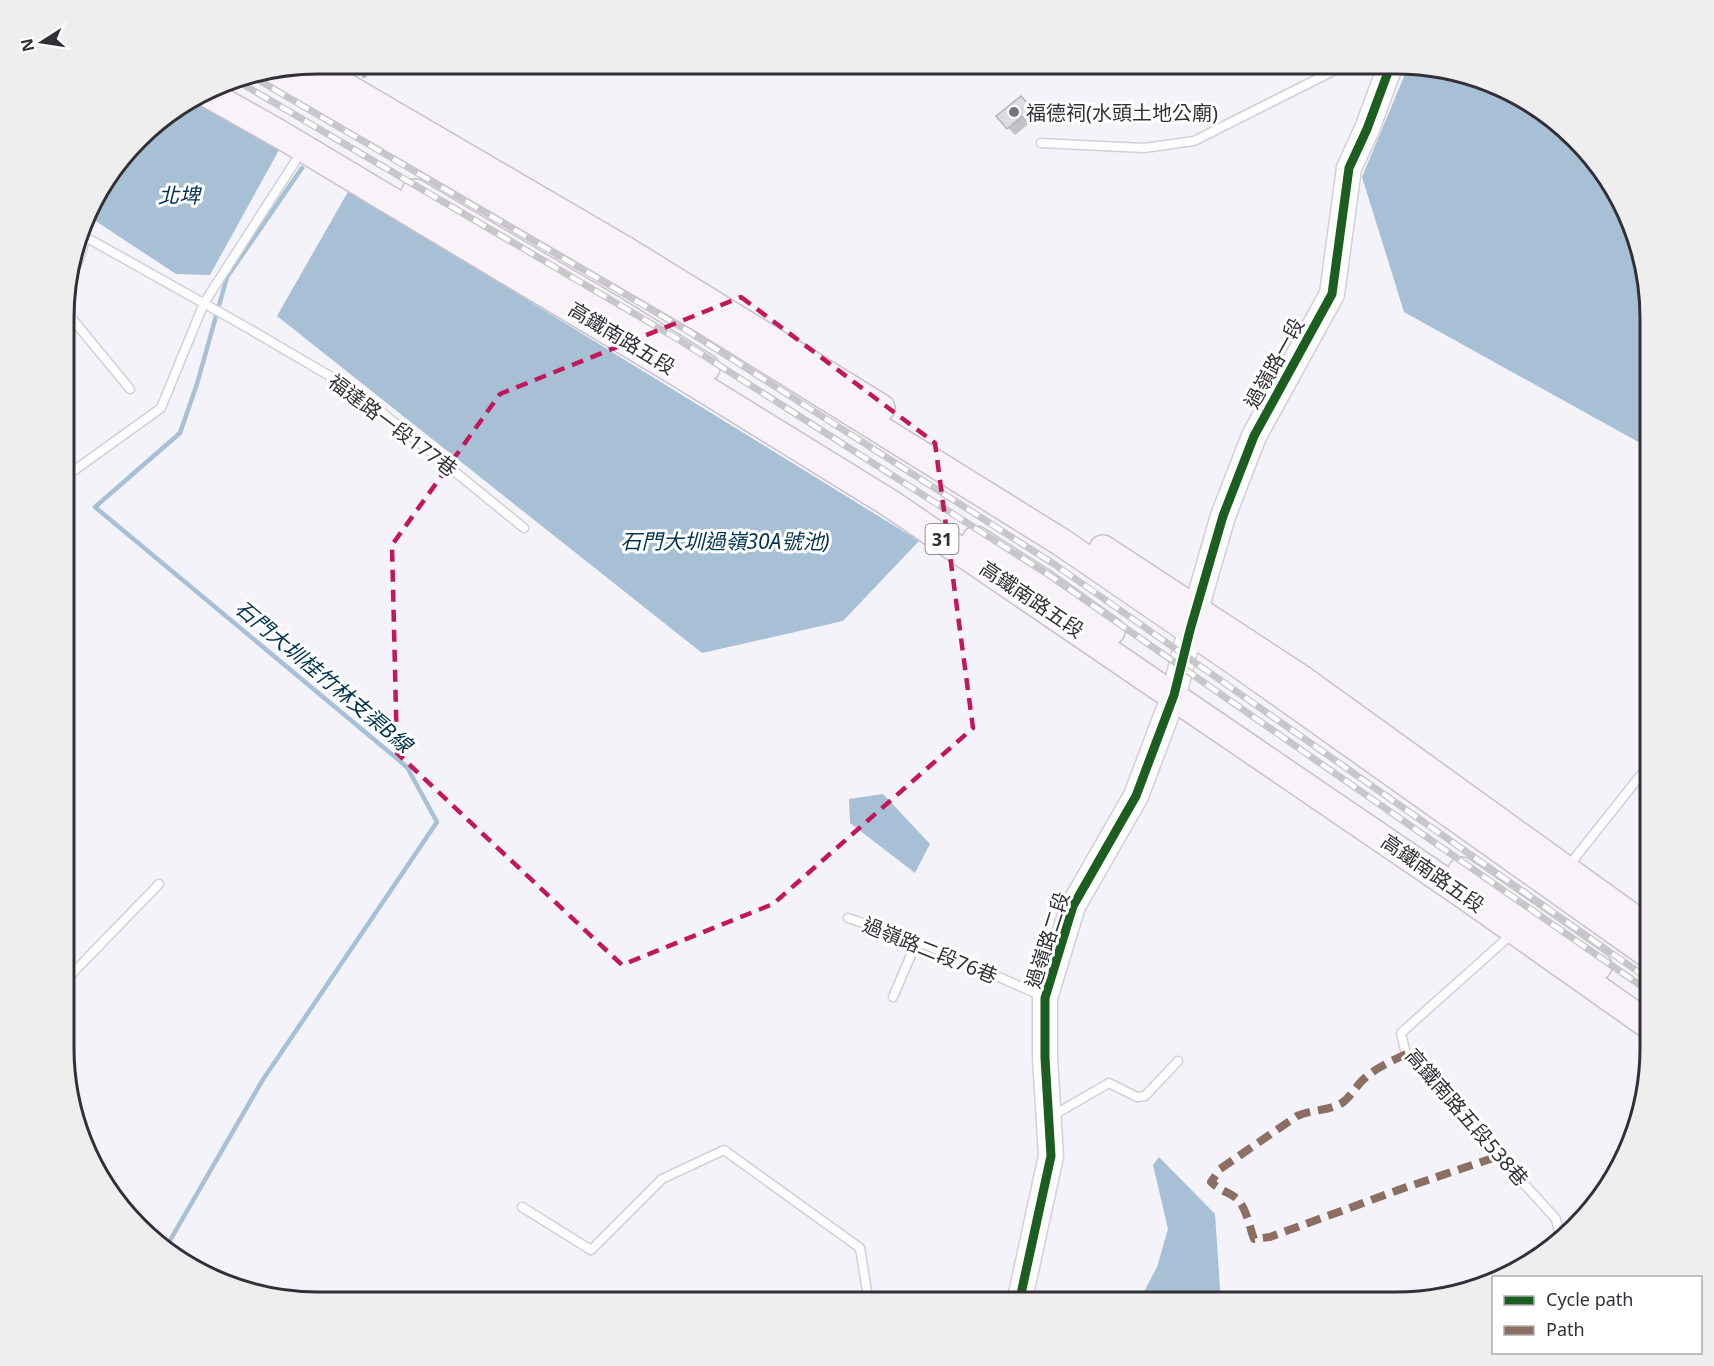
<svg xmlns="http://www.w3.org/2000/svg" width="1714" height="1366" viewBox="0 0 1714 1366" font-family="'Noto Sans','Noto Sans TC',sans-serif">
<rect width="100%" height="100%" fill="#f5f3fa"/>
<path fill="#a7c0d5" d="M1414,64L1494,82L1565,126L1625,205L1651,317V449L1404,312L1362,177L1405,74Z
M195,100L279,150L210,275L176,274L88,216L97,190L150,126Z
M349,190L919,541L843,621L702,653L277,316Z
M883,794L930,844L915,873L850,823L849,799Z
M1159,1157L1215,1214L1221,1303H1138L1157,1267L1168,1229L1153,1165Z"/>
<path fill="#0003" d="M1021,98L1038,116L1015,135L998,117Z"/>
<g fill="none" stroke-linecap="round" stroke-linejoin="round">
<path stroke="#a7c0d5" stroke-width="4.5" d="M364,76L373,63
M165,1249L262,1081L437,822L407,767L95,507L180,433L197,384L227,277L302,168"/>
</g>
<path fill="#dcdce2" stroke="#b4b4ba" stroke-width="1.5" d="M1021,96L1032,108L1007,129L996,116Z"/>
<g fill="none" stroke-linecap="round" stroke-linejoin="round">
<defs>
<path id="lane" d="M1041,143L1144,148L1194,141L1349,63
M82,235L246,327L357,392L524,528
M65,288L78,262L86,237
M65,310L130,389
M65,477L161,408L204,303L302,151
M1567,868L1651,762
M848,918L917,941L1042,996
M1513,933L1401,1033L1406,1054L1556,1219L1560,1237
M64,982L159,884
M893,997L917,941
M1052,1116L1109,1083L1137,1097L1145,1096L1178,1061
M522,1207L591,1250L662,1179L724,1150L860,1248L869,1303"/>
<path id="secondary" d="M1019,1303L1051,1156L1045,1058V998L1073,906L1136,796L1174,695L1190,630L1223,516L1254,436L1332,294L1349,168L1367,129L1391,64"/>
<path id="primary" d="M308,65L628,252L881,408
M275,70L704,320L1061,542L1239,664L1651,956
M207,93L283,136L677,372L891,504L1463,894L1650,1026
M415,193L615,311L706,368
M976,540L1042,582L1111,631
M1103,549L1300,678L1651,931
M1462,871L1598,966"/>
</defs>
<use href="#lane" stroke="#d2d0d7" stroke-width="11"/>
<use href="#secondary" stroke="#d2d0d7" stroke-width="27"/>
<use href="#primary" stroke="#cac0cb" stroke-width="30"/>
<use href="#lane" stroke="#fefdfe" stroke-width="8"/>
<use href="#secondary" stroke="#fefdfe" stroke-width="24"/>
<use href="#primary" stroke="#f8f3f8" stroke-width="27"/>
<defs>
<path id="rail" d="M248,74L688,331L1054,564L1650,980
M232,78L681,341L1049,575L1650,992"/>
</defs>
<use href="#rail" stroke="#c7c7c9" stroke-width="7"/>
<use href="#rail" stroke="#fff" stroke-width="4.5" stroke-dasharray="14" stroke-linecap="butt"/>
<path stroke="#8d6e63" stroke-width="8" stroke-dasharray="15 8" stroke-linecap="butt" d="M1406,1054C1392,1061 1377,1067 1365,1078C1356,1085 1349,1101 1338,1105C1325,1111 1310,1110 1297,1116L1220,1169L1211,1182C1221,1192 1233,1193 1240,1202C1247,1212 1250,1228 1254,1239L1270,1237L1404,1188L1499,1156"/>
<defs>
<path id="cycleway" d="M1019,1303L1051,1156L1045,1058V998L1073,906L1136,796L1174,695L1190,630L1223,516L1254,436L1332,294L1349,168L1367,129L1391,64"/>
</defs>
<use href="#cycleway" stroke="#fff" stroke-width="13"/>
<use href="#cycleway" stroke="#1b5e20" stroke-width="9"/>
</g>
<path fill="none" stroke="#c2185b" stroke-width="4.5" stroke-dasharray="12 8" stroke-linejoin="round" d="M741,297L935,443L973,728L773,904L622,965L397,753L392,545L500,394Z"/>
<circle fill="#76747b" stroke="#fff" stroke-width="2" cx="1014" cy="112" r="6"/>
<g text-anchor="middle" dominant-baseline="central" stroke-width="6" stroke-linejoin="round" paint-order="stroke">
<rect fill="#fff" stroke="#706e72" stroke-width="1.5" x="925.5" y="524" width="33" height="30" rx="4.5"/>
<g font-size="18" font-weight="bold" fill="#323036">
<text x="942" y="539">31</text>
</g>
<g font-size="20" fill="#323036" stroke="#fff" text-anchor="start">
<text x="1026" y="112">福德祠(水頭土地公廟)</text>
</g>
<g font-size="20" fill="#323036" stroke="#fff">
<text transform="translate(622 338) rotate(31)">高鐵南路五段</text>
<text transform="translate(1274 363) rotate(-61)">過嶺路一段</text>
<text transform="translate(393 425) rotate(37)">福達路一段177巷</text>
<text transform="translate(1032 599) rotate(34)">高鐵南路五段</text>
<text transform="translate(1433 873) rotate(35)">高鐵南路五段</text>
<text transform="translate(1047 940) rotate(-72)">過嶺路二段</text>
<text transform="translate(930 950) rotate(22)">過嶺路二段76巷</text>
<text transform="translate(1467 1117) rotate(49)">高鐵南路五段538巷</text>
</g>
<g font-size="21" font-style="italic" fill="#02344f" stroke="#fff">
<text x="179" y="195">北埤</text>
<text x="725" y="541">石門大圳過嶺30A號池)</text>
<text transform="translate(324 676) rotate(40)">石門大圳桂竹林支渠B線</text>
</g>
</g>
<path d="M0 0H1714V1366H0ZM318 74H1396A244 244 0 0 1 1640 318V1048A244 244 0 0 1 1396 1292H318A244 244 0 0 1 74 1048V318A244 244 0 0 1 318 74Z" fill="#efeeef" fill-rule="evenodd"/>
<path fill="none" stroke="#323036" stroke-width="3" d="M318 74H1396A244 244 0 0 1 1640 318V1048A244 244 0 0 1 1396 1292H318A244 244 0 0 1 74 1048V318A244 244 0 0 1 318 74Z"/>
<rect x="1492" y="1276" width="210" height="78" fill="#ffffff" stroke="#adacaf" stroke-width="1.5"/>
<rect x="1504" y="1296" width="30" height="9" fill="#1b5e20" stroke="#adacaf" stroke-width="1.5"/>
<text x="1546" y="1306" font-size="18" fill="#323036">Cycle path</text>
<rect x="1504" y="1326" width="30" height="9" fill="#8d6e63" stroke="#adacaf" stroke-width="1.5"/>
<text x="1546" y="1336" font-size="18" fill="#323036">Path</text>
<g transform="translate(42 42) rotate(258)" stroke="#ffffff" stroke-width="4.5" paint-order="stroke">
<path d="M0-4.5L10 22L0 15L-10 22Z" fill="#323036"/>
<text y="-9" font-size="16" font-weight="bold" text-anchor="middle" fill="#323036">N</text>
</g>
</svg>
